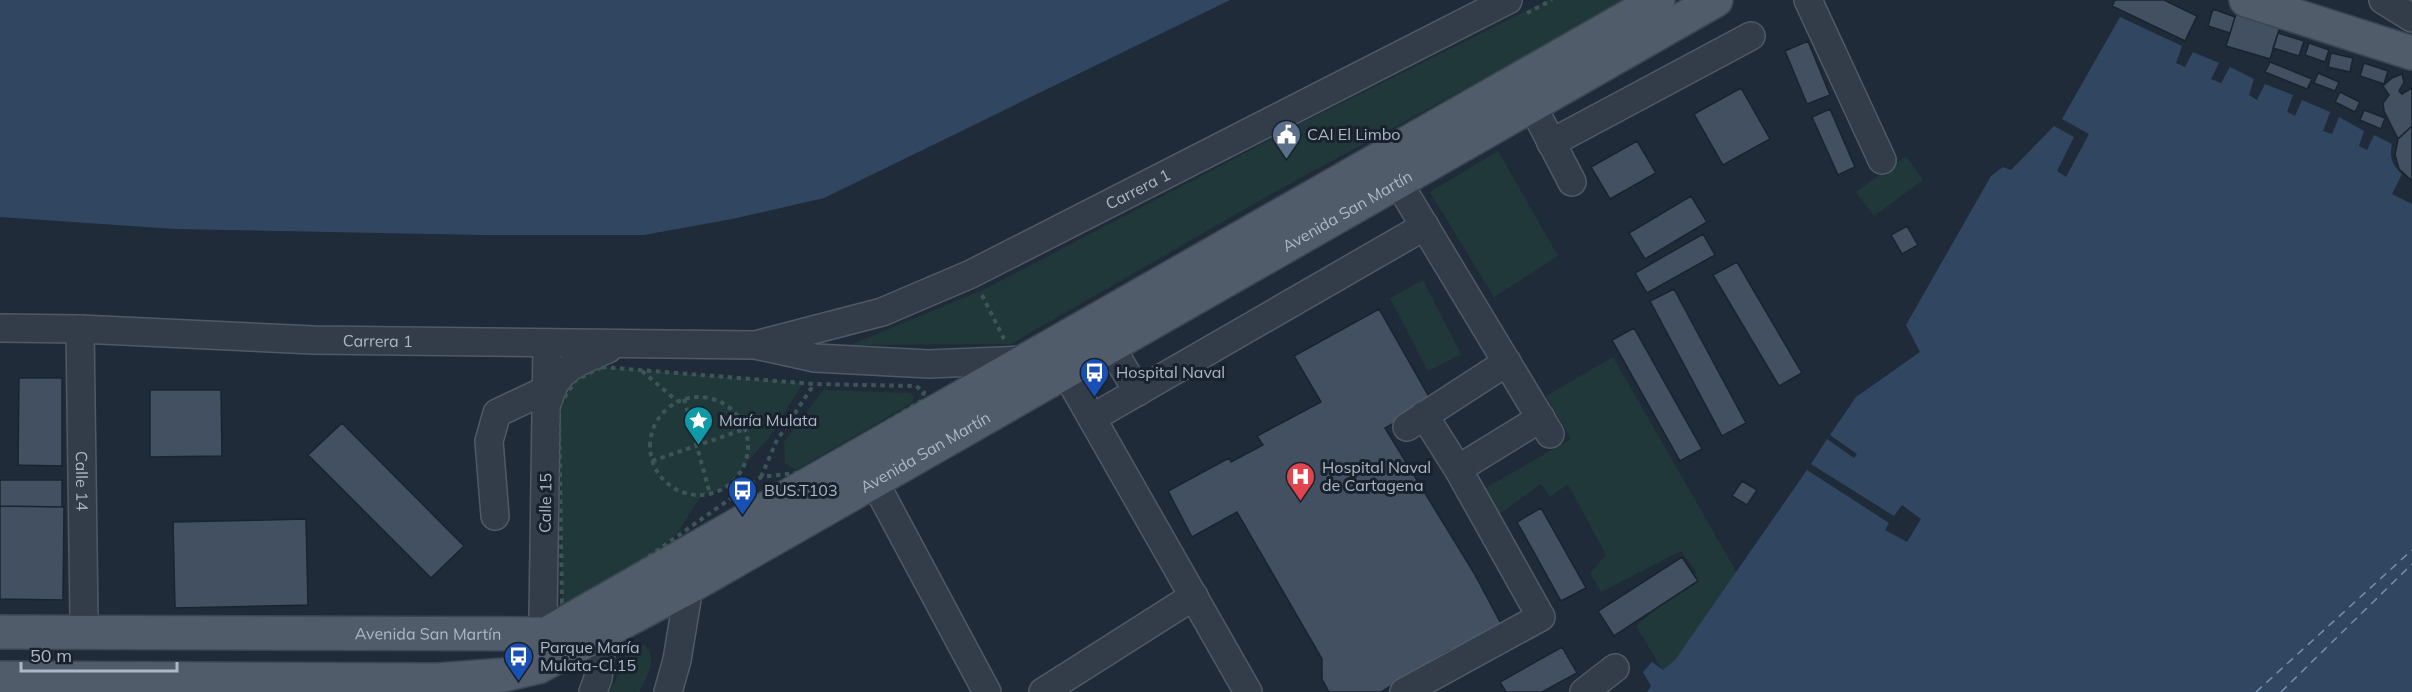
<svg xmlns="http://www.w3.org/2000/svg" width="2412" height="692" viewBox="0 0 2412 692" font-family="Mulish,sans-serif">
<rect width="100%" height="100%" fill="#1f2b39"/>
<path fill="#21383a" d="M1548,0H1629L1271,194L1011,344L850,345L985,289L1300,124Z
M1498,151L1558,256L1494,297L1430,192Z
M1906,156L1923,180L1874,216L1856,192Z
M1423,280L1461,354L1428,371L1390,298Z
M1613,357L1737,573L1675,660L1663,671L1636,626L1697,573L1681,551L1601,592L1590,573L1606,555L1568,484L1550,497L1541,484L1498,515L1482,490L1571,439L1546,396Z
M602,367L803,383L769,438L745,464L732,483L722,490L701,496L674,538L576,608L562,603L559,406L576,380Z
M823,390L909,393L914,396L912,403L796,470L785,463L784,442Z
M635,644L645,645C659,660 647,676 639,692H609L619,674L629,647Z"/>
<path fill="#314761" d="M0,0H1230L824,198L732,219L644,235H483L175,229L0,217Z
M2120,17L2182,46L2176,63L2185,67L2193,52L2219,63L2211,79L2221,83L2230,67L2254,79L2249,95L2257,100L2265,84L2293,95L2287,112L2295,116L2302,100L2330,112L2323,131L2332,134L2339,117L2364,131L2359,146L2367,150L2374,135L2392,144C2389,157 2392,165 2402,174L2392,194L2412,204V692H1647L1651,686L1643,672L1652,662L1663,670L1675,660L1807,470L1889,523L1885,530L1907,542L1921,519L1902,505L1894,516L1811,464L1827,439L1854,458L1857,454L1830,435L1856,397L1920,352L1906,325L1991,176L2003,167L2011,170L2054,126L2074,137L2057,171L2066,177L2089,134L2062,119Z"/>
<g fill="none" stroke-linecap="round" stroke-linejoin="round">
<path stroke="#738fb0" stroke-width="1.5" stroke-dasharray="8 6" stroke-linecap="butt" d="M2256,692L2412,550
M2281,692L2412,564"/>
</g>
<path fill="#425061" stroke="#1a242f" stroke-width="1.5" d="M2115,0H2164L2197,16L2185,41L2112,6Z
M2213,9L2235,17L2230,33L2208,26Z
M2236,14L2280,27L2270,59L2226,46Z
M2278,33L2304,41L2299,56L2273,48Z
M1808,41L1830,95L1807,104L1785,51Z
M2309,43L2329,50L2325,62L2305,55Z
M2331,53L2353,58L2350,72L2328,67Z
M2270,62L2312,79L2307,89L2265,72Z
M2364,63L2388,71L2384,84L2360,76Z
M2318,73L2339,82L2335,91L2314,83Z
M2402,74L2404,82L2399,91L2402,94L2412,88V126L2398,139L2384,111L2383,103L2389,95L2383,86L2392,78Z
M1741,88L1770,139L1723,165L1694,114Z
M2340,92L2360,102L2355,112L2335,102Z
M1830,109L1855,167L1838,175L1812,117Z
M2364,110L2385,118L2381,129L2360,120Z
M2412,126V181L2399,169L2395,155L2398,139Z
M1637,141L1656,173L1610,199L1591,167Z
M1691,196L1707,222L1645,259L1629,233Z
M1907,226L1918,245L1902,254L1891,235Z
M1703,234L1715,255L1647,293L1635,273Z
M1737,262L1802,373L1779,386L1713,275Z
M1674,289L1746,423L1722,436L1650,301Z
M1379,309L1432,402L1385,428L1474,573L1506,633L1458,661L1450,650L1381,692H1329L1322,679V659L1237,512L1192,537L1168,491L1229,458L1231,462L1263,445L1257,436L1321,402L1294,356Z
M1634,328L1702,449L1680,461L1612,340Z
M19,378H62V466L18,465Z
M150,390H221L222,456L150,457Z
M342,423L464,546L431,578L308,455Z
M0,480H62V507L0,506Z
M1742,481L1757,490L1747,505L1732,496Z
M0,506L64,507L63,600L0,599Z
M1541,508L1586,588L1561,601L1517,522Z
M306,519L308,605L175,608L173,522Z
M1682,557L1698,581L1614,636L1598,611Z
M1562,647L1577,673L1542,692H1506L1500,682Z"/>
<g fill="none" stroke-linecap="round" stroke-linejoin="round">
<defs>
<g id="minor">
<path d="M1808,0L1882,160"/>
<path d="M2383,0L2412,18"/>
<path d="M1532,105L1572,182"/>
<path d="M1551,143L1751,36"/>
<path d="M1398,182L1550,434"/>
<path id="s1" d="M0,328L80,329L313,340L755,345L815,358L929,364L1024,360L1065,371L1248,692"/>
<path id="s2" d="M80,329L84,619L87,633"/>
<path d="M547,343L543,618L546,645L551,652"/>
<path id="s3" d="M759,344L882,312L971,274L1508,0"/>
<path d="M1110,346L1138,392"/>
<path d="M548,401C558,365 578,363 608,349"/>
<path d="M1092,418L1425,226"/>
<path d="M1407,427L1507,362"/>
<path d="M1458,469L1541,418"/>
<path d="M874,481L987,692"/>
<path d="M495,516L489,441L497,413L546,390"/>
<path d="M593,692L598,678L603,634"/>
<path d="M668,692L677,660L689,587"/>
<path d="M1043,692L1194,596"/>
<path d="M1404,692L1541,617L1458,469L1424,415"/>
<path d="M1584,692L1615,668"/>
</g>
<g id="major">
<path d="M2246,0L2412,53"/>
<path id="s4" d="M0,632L546,634L1658,0"/>
<path id="s5" d="M0,678L438,680L503,675L538,667L689,587L1716,0"/>
</g>
</defs>
<use href="#minor" stroke="#505a67" stroke-width="30"/>
<use href="#major" stroke="#3c4652" stroke-width="36"/>
<path stroke="#3e5557" stroke-width="4" stroke-dasharray="4.5 4.5" stroke-linecap="butt" d="M1527,13L1552,0
M982,295L1004,339
M602,367L814,384L916,386L924,392L921,401L805,472L761,477L576,608L562,603L559,406L576,380Z
M642,371L677,401
M650 446a49 49 0 1 1 98 0a49 49 0 1 1-98 0Z
M684,399L710,494
M652,461L745,429
M761,477L776,442L814,384"/>
<use href="#minor" stroke="#333d49" stroke-width="27"/>
<use href="#major" stroke="#505c69" stroke-width="33"/>
</g>
<defs>
<symbol id="civic-pin" viewBox="-11 -11 22 30"><path d="M0 17L-7.5 6A9.5 9.5 0 1 1 7.5 6Z" fill="#5c6f8a" stroke="#18222d"/><path d="M-.6-6.5H3V-4.5H.6V-3L4-1V1h2V6H-6V1h2V-1L-.6-3ZM-1.2 2.5V6h2.4V2.5Z" fill="#fff"/></symbol>
<symbol id="bus-pin" viewBox="-11 -11 22 30"><path d="M0 17L-7.5 6A9.5 9.5 0 1 1 7.5 6Z" fill="#1a4fb4" stroke="#18222d"/><path d="M-5-6H5V4H4V6H2V4H-2V6H-4V4H-5ZM-3.5-4V0h7V-4ZM-3.5 1.2v1.5H-2V1.2ZM2 1.2v1.5H3.5V1.2Z" fill="#fff"/></symbol>
<symbol id="sight-pin" viewBox="-11 -11 22 30"><path d="M0 17L-7.5 6A9.5 9.5 0 1 1 7.5 6Z" fill="#0f9aa8" stroke="#18222d"/><path d="M0-6L1.8-2.2L6-1.7L2.9 1.2L3.7 5.4L0 3.3L-3.7 5.4L-2.9 1.2L-6-1.7L-1.8-2.2Z" fill="#fff"/></symbol>
<symbol id="hospital-pin" viewBox="-11 -11 22 30"><path d="M0 17L-7.5 6A9.5 9.5 0 1 1 7.5 6Z" fill="#e0444e" stroke="#18222d"/><path d="M-5-5h3v3.5h4V-5h3V5h-3V1.5h-4V5h-3Z" fill="#fff"/></symbol>
</defs>
<g fill-rule="evenodd">
<use href="#civic-pin" x="1270" y="118" width="33" height="45"/>
<use href="#bus-pin" x="1078" y="356" width="33" height="45"/>
<use href="#sight-pin" x="682" y="404" width="33" height="45"/>
<use href="#hospital-pin" x="1284" y="460" width="33" height="45"/>
<use href="#bus-pin" x="726" y="474" width="33" height="45"/>
<use href="#bus-pin" x="502" y="640" width="33" height="45"/>
</g>
<g text-anchor="middle" dominant-baseline="central" stroke-width="6" stroke-linejoin="round" paint-order="stroke">
<g font-size="16" fill="#adb7c6" stroke="#18222d" text-anchor="start">
<text x="1307" y="134">CAI El Limbo</text>
<text x="1116" y="372">Hospital Naval</text>
<text x="719" y="420">María Mulata</text>
<text x="1322" y="467">Hospital Naval<tspan x="1322" dy="18">de Cartagena</tspan></text>
<text x="764" y="490">BUS.T103</text>
<text x="540" y="647">Parque María<tspan x="540" dy="18">Mulata-Cl.15</tspan></text>
</g>
<g font-size="16" fill="#adb7c6" stroke="#18222d">
<text stroke="none"><textPath href="#s3" startOffset="411">Carrera 1</textPath></text>
<text stroke="none"><textPath href="#s5" startOffset="1468">Avenida San Martín</textPath></text>
<text stroke="none"><textPath href="#s1" startOffset="378">Carrera 1</textPath></text>
<text stroke="none"><textPath href="#s5" startOffset="982">Avenida San Martín</textPath></text>
<text stroke="none"><textPath href="#s2" startOffset="152">Calle 14</textPath></text>
<text transform="translate(545 503) rotate(-89)">Calle 15</text>
<text stroke="none"><textPath href="#s4" startOffset="428">Avenida San Martín</textPath></text>
</g>
</g>
<path d="M21 662v9h156v-9" fill="none" stroke="#adb7c6" stroke-width="3"/>
<text x="30" y="662" font-size="18" fill="#adb7c6" stroke="#18222d" stroke-width="4.5" paint-order="stroke">50 m</text>
</svg>
